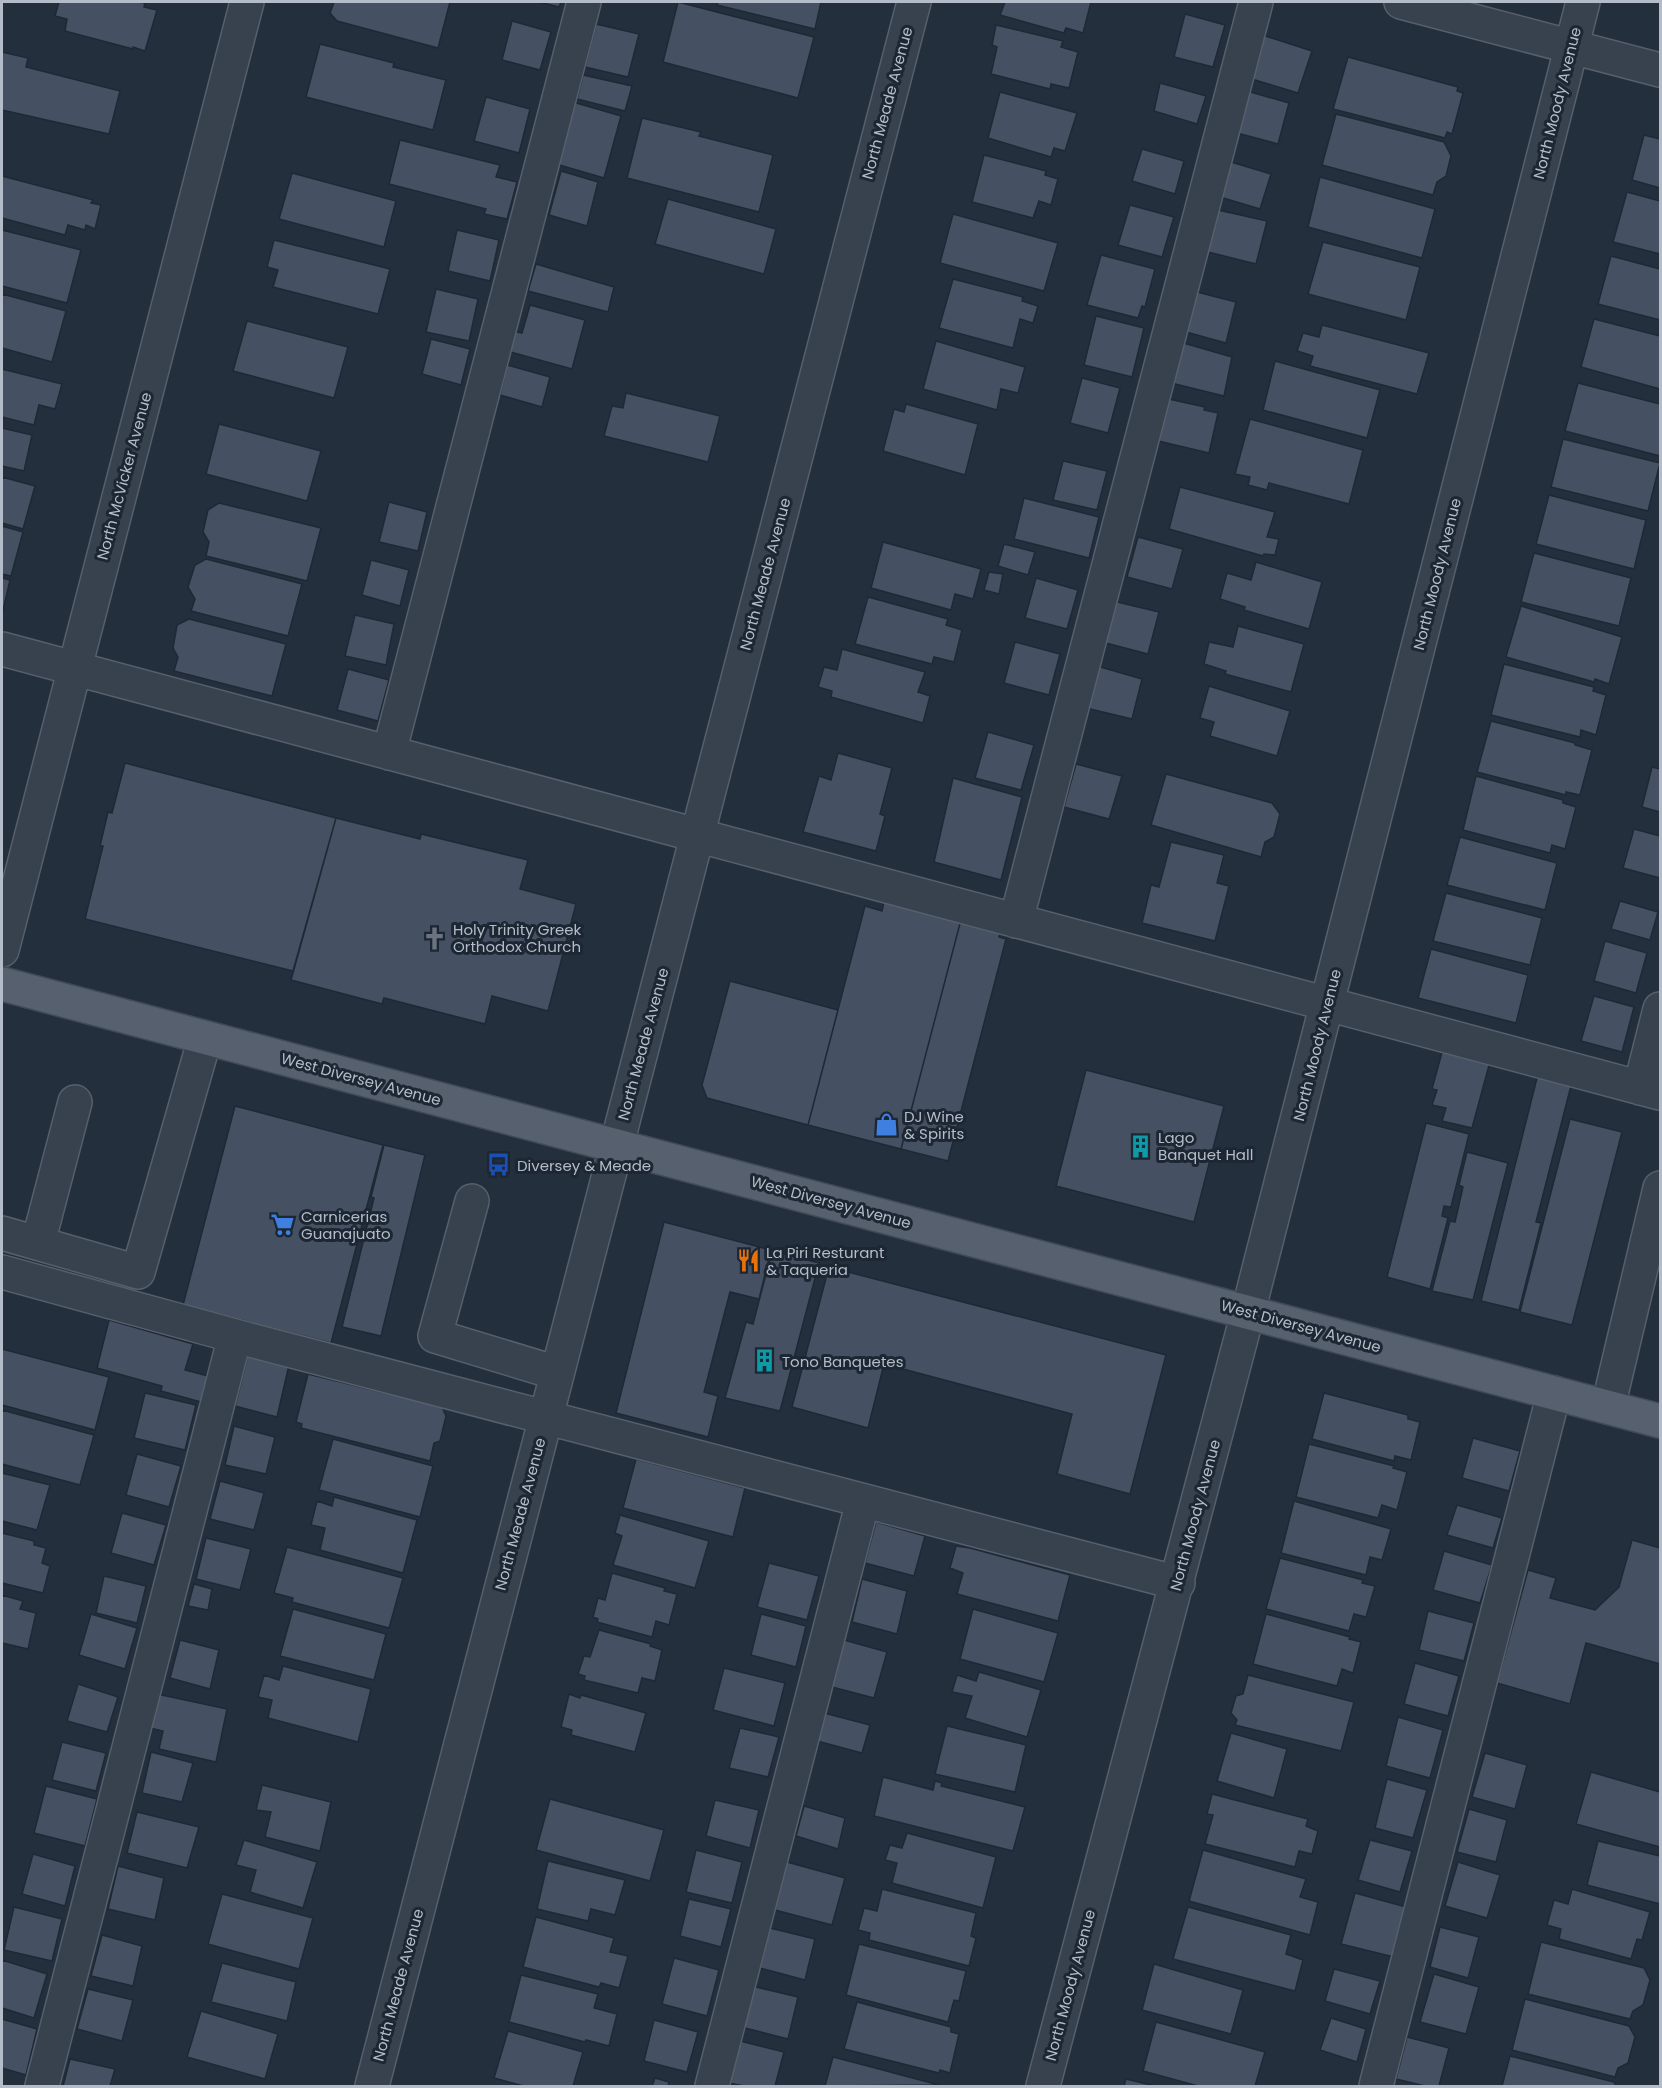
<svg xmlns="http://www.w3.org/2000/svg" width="1662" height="2088" viewBox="0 0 1662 2088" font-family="Poppins,sans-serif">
<rect width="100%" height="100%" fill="#242f3e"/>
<path fill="#455162" stroke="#1f2835" stroke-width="1.5" d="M59,2H138L145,3L144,7L157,10L145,51L133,47V49L65,31L67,19L55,16Z
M334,2H450L438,48L337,21L330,13Z
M539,2H561L559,7Z
M678,2L814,37L798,98L663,62Z
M718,2H821L815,29L717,5Z
M1005,2H1091L1083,33L1066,28L1064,33L1000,15Z
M1185,14L1225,25L1213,67L1174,57Z
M512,21L551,32L540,70L502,60Z
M596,24L639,34L628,77L585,67Z
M996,25L1063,41L1061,47L1078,52L1069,88L1051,84L1050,89L991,74L997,47L992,45Z
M1259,34L1312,51L1298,93L1245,77Z
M320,44L394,63L393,67L446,80L433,130L306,97Z
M2,52L28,58L26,67L120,91L109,134L2,110Z
M1348,57L1458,87L1457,91L1463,93L1452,134L1447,132L1445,138L1333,109Z
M583,75L632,86L625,111L577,99Z
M1160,83L1206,96L1197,124L1154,111Z
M1247,91L1289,103L1278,144L1237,133Z
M1000,92L1077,113L1065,151L1054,148L1051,157L988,138Z
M486,97L530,109L519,153L474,141Z
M573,102L621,116L604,178L556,164Z
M1336,114L1444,142L1451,156L1446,176L1437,182L1433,195L1322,165Z
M642,118L701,132L699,136L773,155L759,212L627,178Z
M1644,135L1660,139V188L1632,180Z
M400,140L500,165L496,177L517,182L507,219L484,214L486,209L389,184Z
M1142,149L1184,161L1175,194L1132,181Z
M984,155L1046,171L1045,175L1058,179L1051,205L1039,201L1033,218L972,202Z
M1231,162L1271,174L1260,209L1220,197Z
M561,171L598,182L587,226L549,215Z
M292,173L396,201L384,247L279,219Z
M2,176L93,200L91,203L101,205L95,229L86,225L85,230L68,225L65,235L2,218Z
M1320,177L1435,209L1422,258L1308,227Z
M1627,192L1660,201V254L1613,242Z
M668,199L776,229L764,274L655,244Z
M1130,205L1174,217L1162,257L1118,245Z
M1218,210L1267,221L1256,264L1208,252Z
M953,214L1058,243L1044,291L940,263Z
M2,230L81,250L67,303L2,286Z
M457,230L499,240L490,281L448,271Z
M274,240L390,269L378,314L273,287L278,270L267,267Z
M1323,242L1420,267L1406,320L1308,294Z
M1101,255L1155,269L1145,307L1142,306L1138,318L1087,305Z
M1611,256L1660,269V320L1598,304Z
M536,264L614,287L608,312L528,291Z
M953,279L1023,297L1022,301L1038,306L1033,323L1020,319L1013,348L939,328Z
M436,289L478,299L469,341L426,332Z
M1197,292L1236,302L1226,343L1186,332Z
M2,294L66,311L52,362L2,348Z
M530,305L585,320L572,369L507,351L513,331L522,333Z
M1096,316L1144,328L1132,377L1084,365Z
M1594,319L1660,336V389L1581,367Z
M247,321L348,347L334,398L233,371Z
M1322,325L1429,353L1417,394L1310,366L1313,356L1297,351L1303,333L1319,337Z
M431,339L470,349L461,385L422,374Z
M936,341L1025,367L1018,393L1001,389L997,410L923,389Z
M1180,342L1232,357L1224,396L1171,383Z
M1275,361L1380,390L1367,438L1263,410Z
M507,365L550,377L542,407L500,395Z
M2,369L62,384L55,409L39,405L34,425L2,417Z
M1082,378L1120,388L1108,433L1070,423Z
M1578,383L1660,404V456L1565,431Z
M626,393L720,416L708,462L604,436L612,406L623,408Z
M1164,398L1205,407L1204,410L1218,413L1209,453L1154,440Z
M906,404L978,424L965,475L883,451L894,409L904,412Z
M1250,419L1363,450L1349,504L1269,483L1267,490L1248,485L1250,477L1235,474Z
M219,424L321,451L307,501L206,474Z
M2,428L32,435L24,471L2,466Z
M1563,439L1660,463L1648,511L1551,487Z
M1063,461L1107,471L1097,510L1053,500Z
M2,477L35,486L23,529L2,523Z
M1180,487L1275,512L1267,537L1279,539L1275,555L1264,554L1263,556L1169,529Z
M1549,495L1646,520L1634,569L1536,544Z
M1024,498L1099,517L1089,558L1014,539Z
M389,502L427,512L418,551L379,542Z
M219,503L321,528L307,581L206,556L209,542L203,532L208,510Z
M2,526L23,532L11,576L2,574Z
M1138,537L1183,549L1172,589L1127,577Z
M883,542L981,569L973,599L955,594L951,610L871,588Z
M1004,544L1035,552L1028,575L998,566Z
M1534,553L1631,578L1619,626L1521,602Z
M206,559L302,584L288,636L191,611L195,599L188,587L195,565Z
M371,560L409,570L400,606L362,595Z
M1256,562L1322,582L1309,629L1244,610L1245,607L1220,599L1227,573L1251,580Z
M989,572L1003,574L999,594L984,590Z
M2,578L10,580L2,615Z
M1036,578L1078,590L1067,629L1025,618Z
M868,597L948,619L946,625L962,630L954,662L934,657L932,664L855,644Z
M1113,601L1159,612L1148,654L1102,642Z
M1521,606L1622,637L1609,684L1595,679L1594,682L1506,657Z
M355,615L394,624L386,665L345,656Z
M189,619L286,644L272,696L174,671L178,657L173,648L177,625Z
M1238,626L1304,644L1291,692L1225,674L1226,671L1204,664L1209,642L1233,647Z
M1015,642L1060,654L1049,695L1004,683Z
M842,649L925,672L918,692L930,696L923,723L831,697L832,691L818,687L824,667L837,670Z
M1504,664L1594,687L1593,691L1606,695L1596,735L1581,730L1580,737L1491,715Z
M1097,666L1142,679L1132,719L1086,708Z
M348,669L389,680L378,721L337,710Z
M1209,686L1290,711L1277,756L1210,736L1214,722L1200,718Z
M1491,721L1575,743V745L1592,750L1580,795L1566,792V795L1477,772Z
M988,732L1034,745L1021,790L975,778Z
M838,753L892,768L880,814L885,816L876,851L803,832L819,776L831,780Z
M125,763L336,818L293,971L85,919L103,846H100L108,812L112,813Z
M1076,764L1122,776L1109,819L1064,807Z
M1652,767L1660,769V812L1642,807Z
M1166,774L1272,803L1280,814L1274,837L1265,842L1261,857L1151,825Z
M1476,776L1563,800V803L1576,807L1565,849L1552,845L1550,853L1463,830Z
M953,778L1022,797L1001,880L934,862Z
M336,818L420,839L421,834L528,860L520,889L576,904L548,1011L492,996L485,1024L384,998L382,1004L291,980Z
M1634,829L1660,836V878L1623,868Z
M1460,837L1557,863L1545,910L1447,885Z
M1171,842L1224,855L1217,883L1229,886L1215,941L1142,923L1151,885L1159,887Z
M886,892L963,912L901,1149L808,1125L865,906L882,911Z
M1446,893L1542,918L1530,965L1433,941Z
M1620,901L1658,912L1650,940L1611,929Z
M963,912L1003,922L999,937L1006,939L948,1161L901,1149Z
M1605,941L1647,953L1636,993L1594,981Z
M1431,949L1528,975L1516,1023L1418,998Z
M730,981L838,1010L808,1125L707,1098L702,1085Z
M1594,996L1634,1007L1622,1052L1581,1041Z
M1444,1045L1491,1058L1472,1128L1442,1121L1446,1108L1432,1105L1437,1090L1432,1089Z
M1086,1070L1224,1106L1194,1222L1056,1186Z
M1539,1070L1573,1078L1536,1222L1541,1223L1519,1310L1481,1301Z
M235,1106L383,1145L331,1343L183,1305Z
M1570,1119L1622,1132L1572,1325L1520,1312Z
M1426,1123L1469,1134L1451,1207L1444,1206L1442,1216L1448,1218L1430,1289L1387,1277Z
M384,1145L425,1155L381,1336L342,1327L374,1198L371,1197Z
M1467,1152L1508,1163L1473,1300L1432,1291L1450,1221L1455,1222L1463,1187L1459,1185Z
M664,1222L771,1250L759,1299L730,1292L704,1392L718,1396L708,1437L616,1413Z
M772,1251L819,1263L780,1411L725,1398L746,1322L753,1324Z
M829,1267L1166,1355L1130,1494L1057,1474L1072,1414L884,1364L868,1428L792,1407Z
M109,1320L193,1344L185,1370L208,1376L201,1402L161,1391L162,1386L97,1368Z
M2,1349L109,1377L95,1430L2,1405Z
M248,1355L289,1365L277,1417L235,1406Z
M308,1374L442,1407L446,1416L440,1441L434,1443L430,1461L301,1428L302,1424L296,1422Z
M145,1393L196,1405L185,1450L134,1438Z
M1324,1393L1408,1415V1419L1420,1422L1411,1460L1395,1456L1394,1461L1312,1439Z
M2,1410L94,1435L80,1485L2,1464Z
M234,1426L275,1437L266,1474L225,1465Z
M1473,1438L1520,1451L1509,1491L1462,1478Z
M333,1439L433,1466L420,1517L319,1490Z
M1309,1444L1394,1466L1393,1468L1407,1472L1397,1510L1382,1505L1378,1518L1296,1497Z
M137,1454L181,1466L169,1507L126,1495Z
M636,1459L745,1488L733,1537L623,1508Z
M2,1473L50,1485L37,1530L2,1521Z
M220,1481L264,1493L254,1530L210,1519Z
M334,1497L417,1520L403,1573L320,1550L325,1528L311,1525L317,1501L332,1506Z
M1294,1501L1391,1529L1382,1560L1370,1557L1366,1575L1281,1553Z
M1457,1505L1502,1518L1493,1548L1447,1535Z
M122,1513L166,1525L154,1565L111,1553Z
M620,1515L709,1541L695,1588L613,1565L622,1536L615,1533Z
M876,1522L925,1536L914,1576L865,1563Z
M2,1533L34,1541V1545L46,1548L42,1563L50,1566L43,1593L2,1583Z
M206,1538L251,1549L240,1590L196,1579Z
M1632,1540L1660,1548V1664L1586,1643L1570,1704L1497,1683L1528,1570L1556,1578L1550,1598L1595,1610L1619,1587Z
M956,1546L970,1548L1070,1575L1058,1621L957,1594L963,1573L950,1568Z
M287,1547L403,1578L389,1628L292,1602L293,1598L274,1593Z
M1444,1551L1492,1565L1480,1603L1433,1590Z
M1280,1558L1363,1580L1362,1583L1375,1586L1366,1617L1354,1614L1349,1631L1266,1609Z
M769,1563L819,1576L807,1620L757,1607Z
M612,1573L665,1588L664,1591L677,1594L669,1625L656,1621L652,1637L597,1622L598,1619L593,1617L598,1598L605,1600Z
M104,1576L146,1586L137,1623L96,1613Z
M862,1579L907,1591L897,1634L852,1622Z
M194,1584L212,1589L208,1610L188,1606Z
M2,1595L23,1601L20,1609L36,1613L28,1649L2,1643Z
M293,1609L386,1634L374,1680L280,1656Z
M973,1609L1058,1633L1044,1682L960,1659Z
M1428,1611L1474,1623L1464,1661L1419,1650Z
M91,1614L137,1628L125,1669L79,1655Z
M761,1614L806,1626L796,1667L751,1655Z
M1266,1614L1350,1637L1349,1639L1361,1642L1353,1673L1342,1669L1337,1686L1253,1664Z
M599,1630L651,1644L650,1646L662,1650L655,1681L642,1678L638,1693L584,1680L585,1676L578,1674L584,1656L590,1657Z
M180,1640L219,1650L210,1689L170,1678Z
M844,1640L887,1652L874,1698L832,1687Z
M1415,1663L1459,1676L1448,1716L1404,1704Z
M283,1666L371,1689L358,1742L268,1718L272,1700L258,1697L264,1675L279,1680Z
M724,1668L785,1683L774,1726L713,1710Z
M979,1672L1041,1690L1027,1737L965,1718L972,1696L952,1692L957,1675L976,1681Z
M1248,1675L1354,1702L1341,1751L1235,1725L1237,1720L1231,1713L1236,1696L1243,1694Z
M78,1684L118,1697L107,1732L67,1721Z
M157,1694L227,1709L216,1762L159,1749L163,1731L150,1728Z
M569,1694L580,1698L581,1695L646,1713L635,1752L571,1735L572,1730L561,1727Z
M824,1713L870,1725L862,1753L817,1741Z
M1398,1717L1443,1730L1430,1778L1386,1766Z
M947,1726L1026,1745L1015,1792L935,1774Z
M740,1728L779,1737L768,1777L729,1768Z
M1231,1733L1287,1749L1274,1798L1217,1781Z
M62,1742L106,1753L96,1791L52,1780Z
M151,1752L193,1763L182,1802L142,1793Z
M1485,1753L1527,1765L1515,1809L1472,1797Z
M1591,1772L1660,1792V1847L1576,1824Z
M883,1777L933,1790L935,1781L942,1783L941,1786L1025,1807L1013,1851L874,1816Z
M1387,1779L1427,1790L1413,1838L1375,1828Z
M262,1785L331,1802L320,1851L265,1837L271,1812L256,1810Z
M46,1786L97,1799L85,1846L34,1833Z
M1212,1794L1308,1819L1306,1826L1318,1831L1312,1854L1299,1851L1295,1867L1205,1844L1213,1815L1207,1814Z
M550,1799L664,1830L650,1881L536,1850Z
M715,1800L759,1810L750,1848L706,1836Z
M804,1806L845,1818L838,1849L796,1836Z
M1469,1809L1507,1820L1496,1862L1457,1852Z
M137,1812L199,1827L187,1868L127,1853Z
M907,1833L996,1857L983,1908L892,1883L897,1863L885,1860L890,1845L902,1848Z
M244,1840L317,1862L303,1908L250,1892L256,1870L236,1865Z
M1370,1840L1412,1851L1400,1892L1358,1880Z
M1598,1841L1660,1856V1904L1587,1885Z
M696,1850L742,1862L732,1903L686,1892Z
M1203,1850L1306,1879L1300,1897L1318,1902L1310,1935L1189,1901Z
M33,1854L75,1866L65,1906L22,1894Z
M548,1861L625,1880L615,1915L591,1909L588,1921L537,1909Z
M787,1862L845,1878L832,1925L775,1910Z
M1458,1862L1500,1875L1487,1918L1445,1906Z
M118,1866L164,1878L155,1920L108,1909Z
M882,1889L976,1913L971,1936L976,1938L969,1966L869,1940L870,1933L858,1930L864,1908L877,1911Z
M1572,1889L1650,1912L1642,1940L1637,1939L1631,1959L1559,1939L1561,1929L1547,1925L1554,1900L1568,1904Z
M1355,1893L1406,1907L1394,1957L1341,1944Z
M222,1894L313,1918L299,1969L208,1944Z
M689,1899L731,1909L721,1947L680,1936Z
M14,1907L62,1919L52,1961L4,1950Z
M1188,1907L1291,1935L1286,1954L1303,1960L1295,1991L1173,1959Z
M536,1917L614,1938L610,1952L628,1956L619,1988L601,1983L599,1987L523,1967Z
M1440,1927L1479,1937L1468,1978L1430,1967Z
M770,1928L815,1939L805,1980L760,1968Z
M102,1935L142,1946L133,1986L91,1976Z
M1541,1942L1644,1968L1650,1980L1643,2005L1633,2011L1630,2019L1528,1994Z
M859,1944L966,1971L959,2001L954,2000L948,2022L846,1995Z
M674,1958L719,1970L707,2016L662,2004Z
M2,1960L47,1974L34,2018L2,2008Z
M222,1963L296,1982L287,2021L211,2002Z
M1154,1964L1243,1990L1231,2034L1142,2010Z
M1334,1969L1380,1981L1370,2014L1325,2001Z
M1434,1974L1479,1987L1466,2034L1420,2022Z
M521,1975L598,1994L594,2008L617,2014L609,2046L586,2040L585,2042L509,2022Z
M752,1986L798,1997L788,2039L741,2027Z
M88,1989L133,2000L122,2041L77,2029Z
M1525,1999L1629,2026L1635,2037L1628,2063L1618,2068L1615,2077L1512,2050Z
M857,2002L951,2027V2032L959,2034L950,2073L940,2070L939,2073L844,2049Z
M201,2011L278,2034L265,2079L187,2057Z
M1331,2018L1366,2029L1357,2062L1320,2050Z
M2,2019L37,2029L26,2075L2,2068Z
M654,2020L698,2032L687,2072L644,2061Z
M1156,2022L1265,2052L1255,2086H1198L1143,2071Z
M508,2031L583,2052L573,2086H524L494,2078Z
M1407,2037L1449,2048L1439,2086H1425L1396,2079Z
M740,2041L784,2052L775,2086H744L729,2083Z
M1510,2056L1614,2082L1616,2086H1502Z
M833,2057L860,2064L939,2085L825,2086Z
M70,2059L115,2069L110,2086H63Z
M655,2078L669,2082L668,2086H652Z
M1126,2079L1155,2086H1124Z"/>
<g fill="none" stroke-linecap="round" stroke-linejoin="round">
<defs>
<path id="minor" d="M1401,2L1660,70
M2,649L1660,1093
M389,753L584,2
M1016,921L1256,2
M2,950L247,2
M1640,1088L1660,1009
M472,1201L435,1336L557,1373
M2,1233L138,1272L205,1038
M38,1243L75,1102
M2,1272L235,1336L1178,1583
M1608,1407L1660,1188
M42,2086L235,1336
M372,2086L914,2
M712,2086L863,1501
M1043,2086L1248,1312L1583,2
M1376,2086L1554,1393"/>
<path id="major" d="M2,984L1660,1421"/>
</defs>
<use href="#minor" stroke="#565f6c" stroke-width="36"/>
<use href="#major" stroke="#414a57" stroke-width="36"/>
<use href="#minor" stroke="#38414e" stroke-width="33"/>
<use href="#major" stroke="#56606e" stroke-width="33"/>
</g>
<defs>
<symbol id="church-bare" viewBox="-9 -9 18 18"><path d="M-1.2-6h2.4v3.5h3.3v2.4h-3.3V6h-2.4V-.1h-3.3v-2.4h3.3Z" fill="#6b7280" stroke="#1d2633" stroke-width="2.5" paint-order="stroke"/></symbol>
<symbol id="shop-bare" viewBox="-9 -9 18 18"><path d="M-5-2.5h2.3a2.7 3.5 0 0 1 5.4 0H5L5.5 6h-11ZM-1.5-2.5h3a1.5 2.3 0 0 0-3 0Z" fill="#3f7fe0" stroke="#1d2633" stroke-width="2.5" paint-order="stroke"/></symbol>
<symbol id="building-bare" viewBox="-9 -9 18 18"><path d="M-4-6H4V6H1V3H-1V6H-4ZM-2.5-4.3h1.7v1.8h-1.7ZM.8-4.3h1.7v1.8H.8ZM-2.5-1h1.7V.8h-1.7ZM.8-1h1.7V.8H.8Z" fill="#0f9aa8" stroke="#1d2633" stroke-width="2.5" paint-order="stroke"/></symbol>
<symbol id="bus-bare" viewBox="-9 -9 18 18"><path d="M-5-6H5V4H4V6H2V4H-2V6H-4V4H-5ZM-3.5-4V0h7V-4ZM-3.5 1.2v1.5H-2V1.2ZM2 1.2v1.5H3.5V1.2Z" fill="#1a4fb4" stroke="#1d2633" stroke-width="2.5" paint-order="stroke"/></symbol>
<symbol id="supermarket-bare" viewBox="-9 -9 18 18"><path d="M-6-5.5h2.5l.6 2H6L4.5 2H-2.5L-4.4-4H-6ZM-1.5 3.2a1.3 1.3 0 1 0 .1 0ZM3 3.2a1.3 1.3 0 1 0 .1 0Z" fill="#3f7fe0" stroke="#1d2633" stroke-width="2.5" paint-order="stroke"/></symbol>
<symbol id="restaurant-bare" viewBox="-9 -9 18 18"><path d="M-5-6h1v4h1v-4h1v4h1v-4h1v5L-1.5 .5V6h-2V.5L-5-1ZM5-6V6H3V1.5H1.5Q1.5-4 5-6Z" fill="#e8710a" stroke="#1d2633" stroke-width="2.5" paint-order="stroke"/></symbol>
</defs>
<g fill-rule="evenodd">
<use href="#church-bare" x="418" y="922" width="33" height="33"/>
<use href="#shop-bare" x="870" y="1108" width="33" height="33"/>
<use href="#building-bare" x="1124" y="1130" width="33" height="33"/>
<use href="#bus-bare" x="482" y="1148" width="33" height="33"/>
<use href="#supermarket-bare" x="266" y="1208" width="33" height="33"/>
<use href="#restaurant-bare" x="732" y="1244" width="33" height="33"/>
<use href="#building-bare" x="748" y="1344" width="33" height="33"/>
</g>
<g text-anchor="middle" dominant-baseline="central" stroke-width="6" stroke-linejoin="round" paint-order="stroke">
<g font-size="15" fill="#b4bcc9" stroke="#1d2633">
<text transform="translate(887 103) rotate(-75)">North Meade Avenue</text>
<text transform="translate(1557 103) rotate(-76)">North Moody Avenue</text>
<text transform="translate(124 476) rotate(-75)">North McVicker Avenue</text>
<text transform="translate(765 574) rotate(-75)">North Meade Avenue</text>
<text transform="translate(1437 574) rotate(-76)">North Moody Avenue</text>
<text transform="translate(643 1044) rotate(-75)">North Meade Avenue</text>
<text transform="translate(1317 1045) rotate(-76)">North Moody Avenue</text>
<text transform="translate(361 1079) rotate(15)">West Diversey Avenue</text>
<text transform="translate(831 1202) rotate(15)">West Diversey Avenue</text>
<text transform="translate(1301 1326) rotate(15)">West Diversey Avenue</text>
<text transform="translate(520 1514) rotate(-75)">North Meade Avenue</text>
<text transform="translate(1195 1515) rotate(-75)">North Moody Avenue</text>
<text transform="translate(398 1985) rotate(-75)">North Meade Avenue</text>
<text transform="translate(1070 1985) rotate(-75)">North Moody Avenue</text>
</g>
<g font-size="15" fill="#b4bcc9" stroke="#1d2633" text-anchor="start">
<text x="453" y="929">Holy Trinity Greek<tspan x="453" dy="17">Orthodox Church</tspan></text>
<text x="904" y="1116">DJ Wine<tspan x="904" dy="17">&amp; Spirits</tspan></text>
<text x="1158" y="1137">Lago<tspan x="1158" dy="17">Banquet Hall</tspan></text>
<text x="517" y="1165">Diversey &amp; Meade</text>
<text x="301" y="1216">Carnicerias<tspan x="301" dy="17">Guanajuato</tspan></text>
<text x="766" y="1252">La Piri Resturant<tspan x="766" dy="17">&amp; Taqueria</tspan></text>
<text x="782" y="1361">Tono Banquetes</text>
</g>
</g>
<rect width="1662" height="2088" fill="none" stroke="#b4bcc9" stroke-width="6"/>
</svg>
